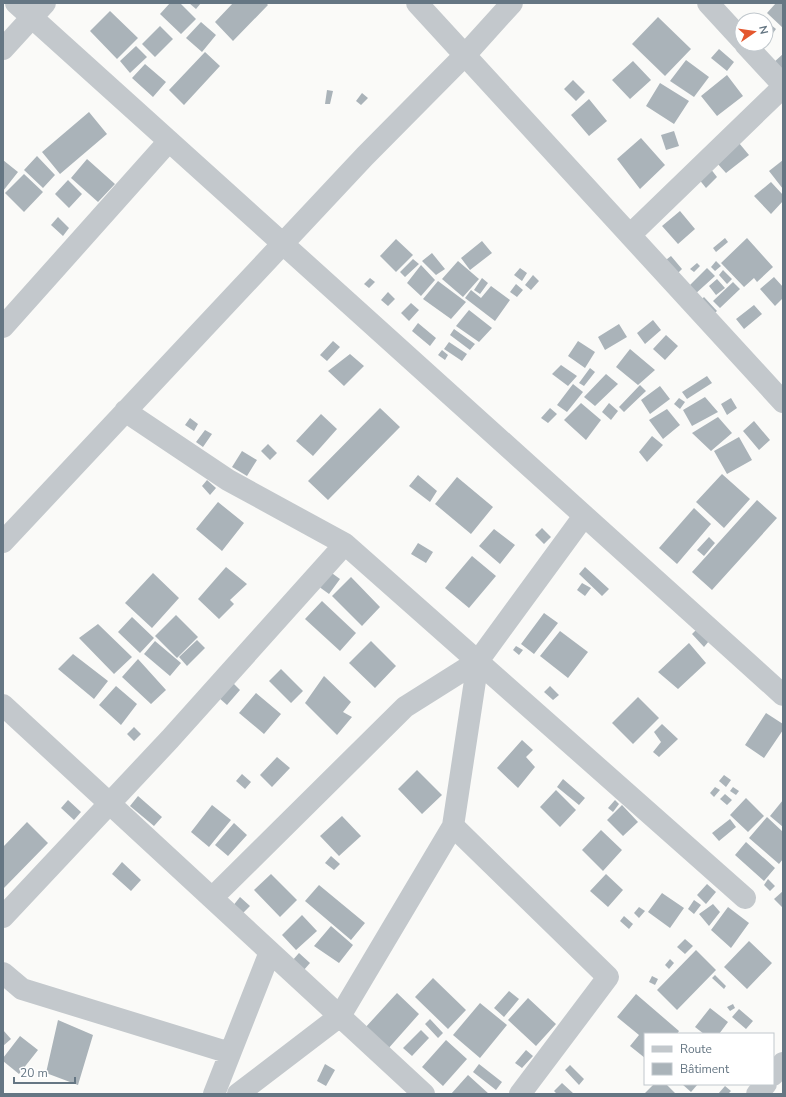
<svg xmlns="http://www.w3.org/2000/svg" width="786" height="1097" viewBox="0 0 786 1097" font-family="'Nunito Sans',sans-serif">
<rect width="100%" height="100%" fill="#fafaf8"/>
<path fill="#aab3b9" d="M170,3H180L196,19L181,34L160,14Z
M189,3H201L196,9Z
M233,3H266L268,5L233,41L215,22Z
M776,3H783V28L767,13Z
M110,11L138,38L117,59L90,31Z
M658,17L691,49L665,76L632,44Z
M766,21L776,29L770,37L766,34Z
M201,22L216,35L202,52L186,38Z
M160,26L173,39L155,57L142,44Z
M136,46L147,57L130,73L120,61Z
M719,49L734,62L727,71L711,58Z
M205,52L220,66L184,105L169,90Z
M783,54V71L773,63Z
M686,60L709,77L694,97L670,81Z
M633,61L651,80L630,99L612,80Z
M145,64L166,82L153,97L132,78Z
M727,75L743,96L717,116L701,96Z
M573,80L585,92L576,101L564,89Z
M660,83L689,101L674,124L646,106Z
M327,90L333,91L330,104H325Z
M362,93L368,98L361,105L356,101Z
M589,99L607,121L589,136L571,115Z
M89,112L107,134L60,174L42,152Z
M674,131L679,146L666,150L661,135Z
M641,138L665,165L640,189L617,159Z
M739,143L749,155L726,173L716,162Z
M37,156L55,175L43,188L24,170Z
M87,159L115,184L98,202L71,178Z
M3,160L18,172L3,191Z
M783,160V189L769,171Z
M710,168L717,177L706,188L698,178Z
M24,174L43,192L24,212L5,193Z
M68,180L82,194L69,208L55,194Z
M771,182L783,195V201L771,214L754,196Z
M680,211L695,229L678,244L662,226Z
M58,217L69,228L63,236L51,225Z
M725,238L728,242L716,252L713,248Z
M747,238L773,267L757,282L754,278L744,287L721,263Z
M396,239L413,255L396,272L380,256Z
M482,241L492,253L470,270L461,258Z
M432,253L445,269L436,275L422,261Z
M671,256L682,269L674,277L662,263Z
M413,259L419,264L405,277L400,272Z
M458,261L479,279L463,297L442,279Z
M716,261L721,266L715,271L711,267Z
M697,263L700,266L694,272L690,269Z
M421,265L435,280L421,296L407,283Z
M520,268L527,273L522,281L514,275Z
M707,268L715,276L694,295L687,288Z
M723,270L732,279L727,284L719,275Z
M533,275L539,281L531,290L525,285Z
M774,277L783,287V298L775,306L760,289Z
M370,278L375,282L369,288L364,284Z
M482,278L488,283L480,294L474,290Z
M717,279L725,288L716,295L709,286Z
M438,281L466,302L451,319L423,299Z
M733,282L740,289L720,308L713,301Z
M516,284L523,290L517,297L510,292Z
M491,286L510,300L495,321L465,298L471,290L481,298Z
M388,292L395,299L388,306L381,300Z
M704,297L717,311L709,318L697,304Z
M411,303L419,310L409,321L401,313Z
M754,305L762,314L744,329L736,319Z
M469,310L492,328L479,342L456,326Z
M653,320L661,330L645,344L637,333Z
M418,323L436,338L430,346L412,331Z
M619,324L627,337L605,350L598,337Z
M454,329L475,344L470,350L450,335Z
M666,335L678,346L665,360L653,349Z
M333,341L340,347L327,361L320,355Z
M578,341L595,352L585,368L568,356Z
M449,342L467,354L462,361L444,349Z
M630,349L655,370L638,385L616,367Z
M442,350L448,355L445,360L438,355Z
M350,354L364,366L344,386L328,371Z
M561,365L577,376L568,386L552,374Z
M590,368L595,372L584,386L579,383Z
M606,374L618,384L595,406L584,397Z
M707,376L712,383L687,399L682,392Z
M573,384L583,392L567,412L557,405Z
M640,385L646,391L624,412L619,407Z
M660,386L670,399L650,414L641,400Z
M705,397L718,412L692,426L683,410Z
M679,398L685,402L680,409L674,404Z
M731,398L737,408L727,415L721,404Z
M581,403L601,420L586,440L564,420Z
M609,403L618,411L611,420L602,412Z
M380,408L400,427L328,500L308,481Z
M550,408L557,414L548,423L541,418Z
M667,409L680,425L663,439L649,420Z
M321,414L337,429L313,456L296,441Z
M718,417L732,433L711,451L692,433Z
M190,418L198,424L194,431L185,425Z
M754,421L770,440L759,450L743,431Z
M205,430L212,434L203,447L196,442Z
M652,436L663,445L647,462L639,452Z
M739,437L752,460L727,474L714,451Z
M268,444L277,453L270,460L261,451Z
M242,451L257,460L247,476L232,467Z
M722,474L750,499L724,528L696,502Z
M418,475L437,491L430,502L409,486Z
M457,477L493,507L471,534L435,504Z
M207,480L216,488L210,495L202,486Z
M757,500L777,518L712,590L692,572Z
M218,502L244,523L222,551L196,529Z
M694,508L711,524L677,564L659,548Z
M542,528L551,537L544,544L535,535Z
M494,529L515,545L500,564L479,546Z
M709,537L715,543L704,556L697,550Z
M418,543L433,552L426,563L411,554Z
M472,556L496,576L469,608L445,588Z
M226,567L247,584L230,600L234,604L219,619L198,599Z
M585,567L609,589L602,596L579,574Z
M329,571L340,579L329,594L318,586Z
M153,573L179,598L152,628L125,603Z
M351,577L380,607L362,626L332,596Z
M582,583L591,588L585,596L577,590Z
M322,601L356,633L340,651L305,619Z
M544,613L558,623L534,654L521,644Z
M176,615L198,637L177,658L155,636Z
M132,617L154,638L140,653L118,632Z
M98,624L132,657L114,674L79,638Z
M697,629L709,641L704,647L692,634Z
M560,631L588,652L568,678L540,656Z
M197,640L205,648L187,666L179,657Z
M155,641L181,663L170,676L144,654Z
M371,641L396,666L375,688L349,663Z
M689,643L706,663L678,689L658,672Z
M516,646L523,650L519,655L513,650Z
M73,654L108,681L94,699L58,669Z
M138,659L166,690L151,704L122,677Z
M281,669L303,691L291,703L269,681Z
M324,676L351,702L343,712L352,717L337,735L305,703Z
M232,682L240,690L227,705L218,697Z
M116,686L137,704L121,725L99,705Z
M550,686L559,695L553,700L544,692Z
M256,693L281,714L264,734L239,713Z
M638,697L659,718L633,744L612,723Z
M766,713L783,724V730L764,758L745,745Z
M662,724L678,739L659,757L653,752L661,742L654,732Z
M134,727L141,734L134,741L127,734Z
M522,740L533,750L526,757L535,767L518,788L497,768Z
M277,757L290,768L272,787L260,775Z
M417,770L442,795L422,814L398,789Z
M242,774L251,782L245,789L236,781Z
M724,775L731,780L726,787L719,781Z
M563,779L585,798L579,805L557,787Z
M715,787L720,790L714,797L710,793Z
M733,787L739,791L736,795L730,791Z
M556,790L576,810L560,827L540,807Z
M725,794L732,800L727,805L720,799Z
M138,796L162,817L154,826L130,806Z
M746,798L764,816L748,832L730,815Z
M68,800L81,812L74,820L61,808Z
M615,800L619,804L613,812L608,808Z
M783,800V827L770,816Z
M212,805L231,820L209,847L191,832Z
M622,805L638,822L623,836L607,820Z
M342,816L361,836L339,856L320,836Z
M767,817L783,832V859L779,864L749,838Z
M730,819L736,827L719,841L712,833Z
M27,822L48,843L3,889V847Z
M234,823L247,835L228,856L215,845Z
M601,830L622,850L603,871L582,850Z
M746,842L775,868L764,881L735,855Z
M331,856L340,864L334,870L325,863Z
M122,862L141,880L131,891L112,874Z
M271,874L297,900L280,917L254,890Z
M606,874L623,890L608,907L590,891Z
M768,879L775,886L770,891L764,885Z
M707,884L716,892L706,904L697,895Z
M319,885L365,923L351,940L305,901Z
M783,891V908L774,899Z
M662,893L684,908L670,928L648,912Z
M240,897L250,906L241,915L232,907Z
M694,900L701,905L694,914L688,909Z
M713,904L720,912L709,926L699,914Z
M639,907L645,911L639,918L634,913Z
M728,907L749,923L731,948L711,930Z
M302,915L317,931L296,950L282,935Z
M624,916L633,924L629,929L620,921Z
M331,926L353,945L339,963L314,946Z
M685,939L693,946L685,954L677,947Z
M749,941L772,963L747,989L724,967Z
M696,950L716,970L677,1010L657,990Z
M299,953L310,963L303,971L292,961Z
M670,959L674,963L669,969L665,965Z
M715,975L726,986L724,989L712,978Z
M652,976L658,979L655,985L649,982Z
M433,978L466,1010L448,1029L415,997Z
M509,991L519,999L504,1017L494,1008Z
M397,993L419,1014L387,1050L364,1029Z
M636,994L679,1031L677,1034H645V1058L630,1046L639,1035L617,1017Z
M528,998L556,1024L536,1046L508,1020Z
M480,1003L507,1025L480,1058L453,1035Z
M733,1004L735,1008L730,1011L727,1007Z
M710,1008L728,1022L719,1034H704L695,1027Z
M739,1009L753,1021L746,1029L732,1017Z
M430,1019L443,1033L438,1038L425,1024Z
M58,1020L93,1035L78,1085L46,1073Z
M3,1030L11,1039L3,1046Z
M421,1030L429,1038L412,1056L403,1048Z
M20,1036L38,1050L19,1074L3,1061V1058Z
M446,1040L467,1059L443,1086L422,1067Z
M526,1050L533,1056L522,1068L515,1063Z
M325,1064L335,1070L326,1086L317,1081Z
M479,1064L502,1082L496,1090L473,1072Z
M570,1065L584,1079L579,1085L565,1070Z
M468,1075L489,1094H451Z
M562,1083L574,1094H557L554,1091Z
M654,1084H666L676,1094H644Z
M682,1084H698L691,1092Z
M725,1086L731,1091L728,1094H718Z"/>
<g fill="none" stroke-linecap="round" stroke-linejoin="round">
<path stroke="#c3c8cc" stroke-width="22" d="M16,3L783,695
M417,3L783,402
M708,3L742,40
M745,44L783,85
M3,49L45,3
M630,235L783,87
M3,327L169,141
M125,411L228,480L345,544L745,898
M3,542L365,156L465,55L512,3
M3,705L424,1094
M453,826L608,977L520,1094
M212,898L405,707L478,661
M3,917L170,739L345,544
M3,973L22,989L230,1053
M773,1075L783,1063
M214,1094L270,952
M238,1094L340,1016L453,826L478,661L584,516
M757,1094L766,1084"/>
</g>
<rect width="786" height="1097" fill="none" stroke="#657683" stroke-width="8"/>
<rect x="644" y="1033" width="130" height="52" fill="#ffffff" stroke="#c1c8cd"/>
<rect x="652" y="1046" width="20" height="6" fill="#c3c8cc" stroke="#c1c8cd"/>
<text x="680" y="1053" font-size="12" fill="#657683">Route</text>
<rect x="652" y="1063" width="20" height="12" fill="#aab3b9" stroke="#c1c8cd"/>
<text x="680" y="1073" font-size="12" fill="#657683">Bâtiment</text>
<g transform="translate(754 32) rotate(77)"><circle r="19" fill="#ffffff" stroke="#c1c8cd"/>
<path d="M0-3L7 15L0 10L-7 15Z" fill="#e4572e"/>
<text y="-6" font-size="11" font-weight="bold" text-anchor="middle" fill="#657683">N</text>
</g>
<path d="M14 1077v6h61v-6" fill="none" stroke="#657683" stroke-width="2"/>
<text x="20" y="1077" font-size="12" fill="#657683" stroke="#ffffff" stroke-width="3" paint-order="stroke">20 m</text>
</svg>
